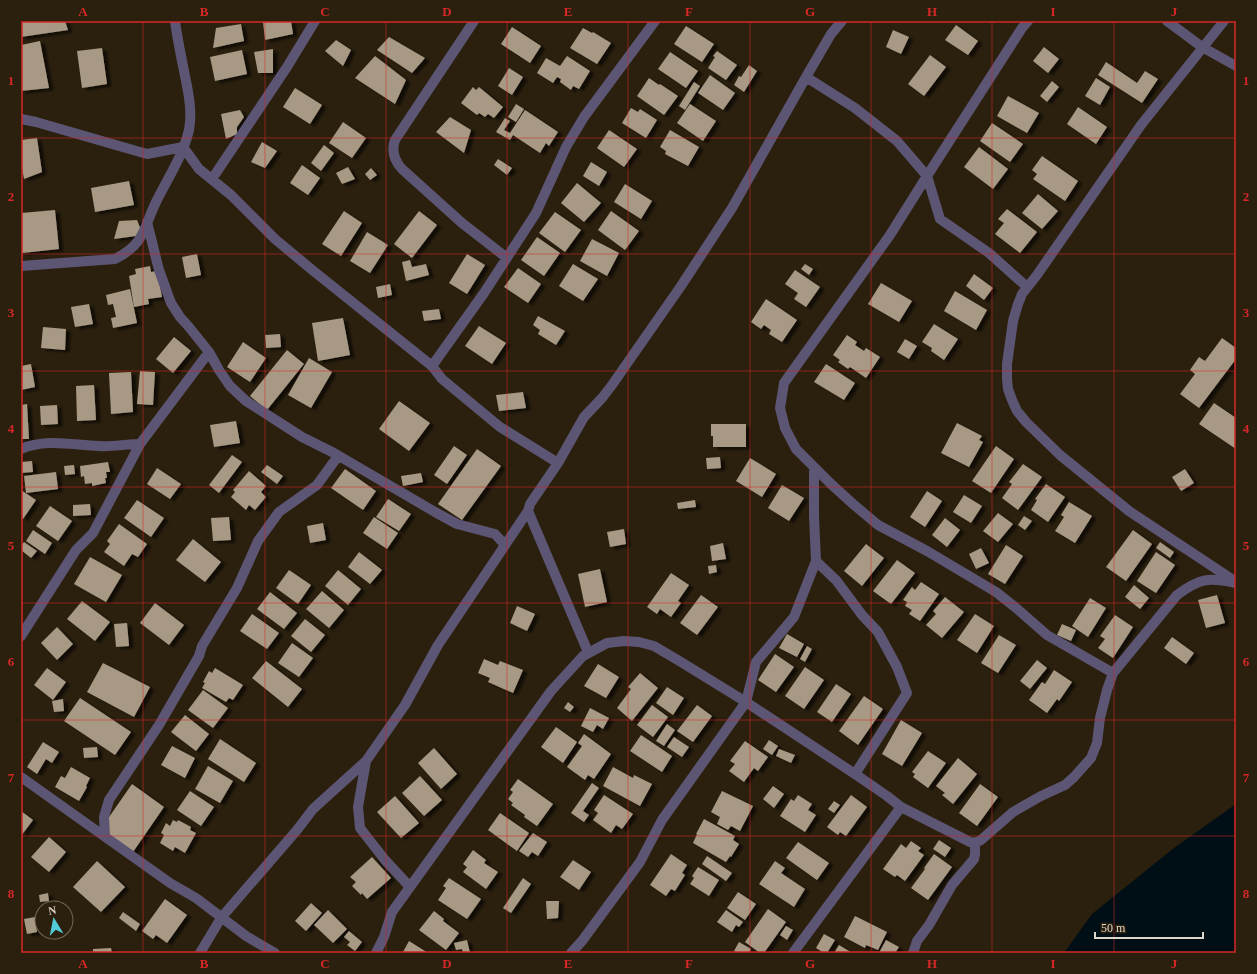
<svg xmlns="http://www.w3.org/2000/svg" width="1257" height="974" viewBox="0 0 1257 974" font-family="'Times New Roman',serif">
<defs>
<filter id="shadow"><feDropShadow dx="4.5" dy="2.5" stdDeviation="1" flood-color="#0009"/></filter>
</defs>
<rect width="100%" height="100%" fill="#2b200e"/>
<path fill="#000e15" d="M1236,804V953H1064L1092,914L1174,848Z"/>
<path fill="#a89984" filter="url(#shadow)" d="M21,21H65L68,30L21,37Z
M269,21H291L293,34L265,40L263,22Z
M241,24L244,41L213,48L216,28Z
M956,25L978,41L968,55L945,40Z
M686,26L714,44L702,62L674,44Z
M512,27L541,46L530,63L501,44Z
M583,28L592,33L593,32L611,43L597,64L570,48Z
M893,30L909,37L901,54L886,47Z
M389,37L425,58L412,73L377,50Z
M336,40L351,50L343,66L325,51Z
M40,41L49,88L21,91V45Z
M1044,47L1059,59L1048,73L1033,61Z
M102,48L107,84L82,88L77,51Z
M273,49V73H258L254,52Z
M242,50L247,74L215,81L210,57Z
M717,51L737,65L726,80L708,68L715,57L713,56Z
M670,52L698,71L686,88L658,69Z
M930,55L946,67L924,96L908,84Z
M375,56L406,80L395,104L355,78Z
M567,56L590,71L579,89L573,86L571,90L560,82L561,79L557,77L553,83L537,73L546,58L560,66Z
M1106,62L1137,83L1145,71L1158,79L1142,103L1098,75Z
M749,65L757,71L744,92L734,85L739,76L741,77Z
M509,68L523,77L512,95L498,86Z
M710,75L735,93L723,110L698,93Z
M649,78L659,85L660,84L678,96L664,115L637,96Z
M1096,78L1110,87L1100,105L1085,96Z
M1052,81L1059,87L1047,102L1040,96Z
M694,82L700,86L685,110L679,106Z
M473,87L476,90L479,87L503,107L494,118L488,114L485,117L479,113L477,115L461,103Z
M295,88L322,105L310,124L283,107Z
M1008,96L1039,113L1027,133L997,116Z
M516,104L524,109L516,122L508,117Z
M690,104L716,121L703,141L677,123Z
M1078,107L1107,127L1096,144L1067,124Z
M631,108L638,112L640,109L657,120L646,138L622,123Z
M240,110L244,117L237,127V134L226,139L221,114Z
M525,110L558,132L549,146L546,143L540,153L513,135L510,140L496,132L505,118L510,121L504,130L510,133Z
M450,117L471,130L464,153L436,132Z
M343,122L366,138L352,158L329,143Z
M992,123L1023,144L1010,162L980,141Z
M609,130L637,149L624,167L597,148Z
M670,130L699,147L688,166L665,154L666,151L660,147Z
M37,138L42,172L24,179L21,163V140Z
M262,142L277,151L265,168L251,162Z
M324,145L334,153L321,171L311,163Z
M979,147L1008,169L993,189L964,167Z
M1042,156L1078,181L1065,201L1033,179L1037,174L1032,170Z
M498,159L512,168L507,175L494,165Z
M591,162L607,172L599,186L583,176Z
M302,165L320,178L308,195L290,183Z
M348,167L355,179L342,184L336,173Z
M371,168L377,175L370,180L365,174Z
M129,181L134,205L95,212L91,188Z
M577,183L601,203L584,222L561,203Z
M625,184L652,201L641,219L614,202Z
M1038,194L1058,211L1042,229L1022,213Z
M1007,209L1037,232L1020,253L995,234L1004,223L998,219Z
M55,210L59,249L22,253L21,213Z
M344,211L362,223L341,256L322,244Z
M419,211L437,225L412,258L394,244Z
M611,211L639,231L625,250L598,230Z
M555,212L581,230L565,252L539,233Z
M137,220L143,235L114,239L119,221Z
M367,232L388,245L370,273L350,261Z
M537,237L560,253L544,276L521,260Z
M592,239L619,253L607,276L580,261Z
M197,254L201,275L186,278L182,257Z
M467,254L485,265L467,294L449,283Z
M410,260L412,267L426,264L429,275L406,281L402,262Z
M573,264L598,279L583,301L559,286Z
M805,264L813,269L809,275L801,269Z
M150,266L151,272L157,271L162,297L148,299L149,304L134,307L129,276L136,274L135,269Z
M518,268L541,284L528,303L504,287Z
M795,270L820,287L806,307L794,299L798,293L785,284Z
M974,274L993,288L984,300L966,286Z
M881,283L912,301L899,322L868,304Z
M390,284L392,295L378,298L376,287Z
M130,289L137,323L113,328L111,318L116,317L113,304L108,305L106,295Z
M955,291L987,310L976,330L944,311Z
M766,299L797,320L782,342L769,334L771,330L764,325L761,329L751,322Z
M89,304L93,324L75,327L71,307Z
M439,309L441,319L424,321L422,311Z
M538,316L565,331L556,345L538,334L540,330L533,325Z
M343,318L350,355L318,361L312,323Z
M934,324L958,339L944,360L931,351L932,348L922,342Z
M479,326L506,343L492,364L465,346Z
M43,327L66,329L65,350L41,348Z
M280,334L281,347L266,348L265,335Z
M847,335L857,342L855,345L864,351L866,348L880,357L866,378L850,367L848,369L838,362L840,360L833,355Z
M174,337L191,351L173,373L156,359Z
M1222,338L1236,348V359L1199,408L1180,394L1195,374L1190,370L1199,357L1205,361Z
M905,339L917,346L909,359L897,352Z
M243,342L266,358L250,382L227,367Z
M287,350L304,364L267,410L250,396Z
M309,358L332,372L311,408L288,395Z
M31,364L35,387L21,390V366Z
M826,364L855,383L844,400L814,382Z
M140,371L155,372L153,405L137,404Z
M131,372L133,412L111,414L109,373Z
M94,385L96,420L77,421L76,386Z
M523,392L526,408L499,411L496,395Z
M399,401L430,423L409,451L379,429Z
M1214,403L1236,418V449L1199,424Z
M27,404L29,439H21V405Z
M57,405L58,424L41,425L40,406Z
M236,421L240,443L214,447L210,425Z
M957,423L982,436L979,440L983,442L969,467L941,453Z
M711,424H746V447H713V436H711Z
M454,446L467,455L447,484L434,475Z
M996,446L1014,459L991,493L972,481Z
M477,449L501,466L462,520L438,504Z
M232,455L242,462L219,493L209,485Z
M720,457L721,468L707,469L706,458Z
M750,458L776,474L762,497L736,481Z
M32,461L33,472L21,473V462Z
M108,462L110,472H106L107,478H105L106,483L92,486V483L85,484L84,476L81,477L80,466Z
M1023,464L1042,477L1018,510L1002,498L1012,484L1009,482Z
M74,465L75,474L65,475L64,466Z
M267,465L283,476L277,484L261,472Z
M157,468L181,484L170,499L147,484Z
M345,469L376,491L363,510L331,488Z
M1185,469L1194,483L1181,491L1172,477Z
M249,471L266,486L261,492L266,497L255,510L249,505L246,510L231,497L235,492L233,490Z
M56,472L58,489L26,493L24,476Z
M421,473L423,482L403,486L401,476Z
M1046,484L1065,497L1048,522L1031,510L1037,500L1035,499Z
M782,485L804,498L789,521L768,508Z
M21,490L36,500L23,519L21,518Z
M927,491L942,501L925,527L910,517Z
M964,495L982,506L971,523L953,512Z
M388,499L411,514L399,531L376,517Z
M137,500L164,518L151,537L124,518Z
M695,500L696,507L678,509L677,503Z
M1069,502L1092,516L1075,543L1055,531L1064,517L1061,515Z
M90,504L91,515L73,516V505Z
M50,506L72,521L58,541L36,526Z
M998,513L1013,524L998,542L983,531Z
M1024,516L1032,521L1025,530L1018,525Z
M229,517L231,540L213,541L211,518Z
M374,517L398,533L387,549L363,533Z
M945,518L960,530L947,547L932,535Z
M323,523L326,540L310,543L307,526Z
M119,524L147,544L138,557L132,554L124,566L104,552L110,544L107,541Z
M624,529L626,544L610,547L607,532Z
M33,530L52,543L45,554L26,541Z
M1133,530L1152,544L1126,581L1106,567Z
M193,539L221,562L205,582L176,560Z
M24,542L37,551L31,558L21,550V546Z
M1160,542L1174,552L1170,558L1156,548Z
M723,543L726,559L712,561L710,546Z
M866,544L884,558L862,586L844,571Z
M1006,545L1023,556L1005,584L988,574Z
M981,548L989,563L976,569L969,554Z
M359,552L382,570L370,584L348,567Z
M1156,552L1175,565L1156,593L1137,581Z
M90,557L122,575L106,602L74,584Z
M897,560L915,573L891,604L873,591Z
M716,565L717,572L709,574L708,566Z
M600,569L607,602L585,607L578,574Z
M289,570L311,585L298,604L276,588Z
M338,570L361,589L348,605L325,586Z
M671,573L689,585L678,601L681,603L671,617L660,609L657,614L647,607Z
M921,582L939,594L920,621L909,614L912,610L905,606L907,602L903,600L912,587L915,590Z
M1134,585L1149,598L1140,609L1125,597Z
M322,591L344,610L329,628L306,609Z
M270,592L297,613L284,629L257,609Z
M701,595L718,607L697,635L680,623Z
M1217,595L1225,623L1206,628L1198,600Z
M945,597L964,612L942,638L926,625L936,614L933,611Z
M1090,598L1106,608L1088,637L1072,626Z
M82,601L110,622L95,641L67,619Z
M155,603L184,625L169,645L140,623Z
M517,606L535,614L527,631L510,623Z
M252,614L279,633L267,649L240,631Z
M975,614L994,626L977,653L957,640Z
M1115,615L1133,627L1113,658L1098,648L1105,639L1100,636Z
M305,619L325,635L311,652L291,636Z
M127,623L129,646L116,647L114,624Z
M1062,624L1076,630L1071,641L1057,635Z
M57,627L73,644L57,660L41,643Z
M787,634L804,644L797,657L779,648Z
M999,635L1016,645L998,673L981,663Z
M1172,637L1194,653L1186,664L1164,648Z
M292,643L313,658L299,677L278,663Z
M807,646L812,649L805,662L800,659Z
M775,654L794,667L776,692L758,680Z
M484,659L498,665L500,661L523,670L513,693L488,682L490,678L478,673Z
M1037,660L1047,668L1030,689L1020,681Z
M266,661L302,689L288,707L252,678Z
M103,663L150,687L134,717L87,692Z
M598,664L619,677L606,698L584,686Z
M805,667L824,680L804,709L785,696Z
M47,668L66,682L53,700L34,685Z
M215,668L243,685L233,700L229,698L226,702L202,688L205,683L203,682L209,671L212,673Z
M1054,670L1072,682L1059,701L1057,699L1047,713L1029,700L1042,682L1045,684Z
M640,673L658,688L632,721L617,708L631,689L628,687Z
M836,684L851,694L832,722L817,712Z
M667,687L684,698L673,715L656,703Z
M203,690L228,708L213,728L188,710Z
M864,696L883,709L858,745L839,731Z
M80,698L131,732L115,755L64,721Z
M63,699L64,711L54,712L52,701Z
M568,702L574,707L570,712L564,708Z
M652,705L668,717L653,737L637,725Z
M697,705L712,716L693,742L677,731Z
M590,708L609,718L603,729L597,725L593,732L581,726Z
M185,715L209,734L196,751L171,732Z
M901,720L922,733L902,766L882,754Z
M667,724L675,730L664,746L656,741Z
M556,727L577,742L563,763L541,747Z
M584,734L611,754L594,779L588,775L585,780L567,767L582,746L578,743Z
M641,735L672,756L662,772L630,751Z
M674,737L689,747L682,757L667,747Z
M220,739L256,763L244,782L208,759Z
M769,740L778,746L772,755L763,749Z
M745,741L768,757L758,771L754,768L744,782L729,771L735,764L730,761Z
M43,742L59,752L52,763L46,759L37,774L27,767Z
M172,746L195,758L185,778L161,765Z
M97,747L98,757L84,758L83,748Z
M434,748L457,774L441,789L418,763Z
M779,749L795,755L791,763L776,756Z
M928,751L946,763L928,788L913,777L915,774L912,772Z
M958,758L977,774L953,804L942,795L945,793L936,786Z
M208,766L233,781L220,803L195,789Z
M71,767L90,778L86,786L87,787L79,801L55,787L61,776L65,778Z
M613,767L633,778L634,775L652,784L640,806L603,786Z
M420,776L442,800L424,816L402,793Z
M518,779L553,804L537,826L524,817L525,815L511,805L513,803L508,799L513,792L510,790Z
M592,783L599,788L583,811L589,815L584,822L571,813Z
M132,784L164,807L133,852L100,830Z
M980,784L998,797L977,826L959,813Z
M773,786L784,794L774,808L763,799Z
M190,791L214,807L201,826L177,810Z
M722,791L753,806L740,831L731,826L728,830L717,824L720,817L711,812Z
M604,795L633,814L622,829L616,825L611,833L593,820L598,813L594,810Z
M798,795L812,804L808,810L816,815L805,832L780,816L791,799L794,801Z
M851,795L867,807L846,836L840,832L838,835L827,827Z
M395,796L419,823L401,838L377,812Z
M834,801L840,805L834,813L828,809Z
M21,811L33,820L21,836Z
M500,813L529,833L517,851L488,830Z
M704,819L735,836L733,840L739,844L731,857L730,856L726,862L693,843L697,834H696Z
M173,820L177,822L178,820L191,827L190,830L196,833L185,853L175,847L173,851L160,843L164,835L161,833L166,823L170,826Z
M533,833L547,842L538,856L532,852L528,857L519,851Z
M49,837L66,852L49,872L31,857Z
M939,840L951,848L945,857L933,849Z
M911,841L921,848L918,851L924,855L905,881L897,875L895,877L883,869L901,844L906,848Z
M798,842L829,863L817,880L786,858Z
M473,850L486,860L484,863L498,872L486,889L463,872L467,867L463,864Z
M671,854L687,865L682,873L685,875L675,891L671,889L666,896L650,885Z
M934,854L952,867L928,900L911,888L925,869L924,868Z
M707,856L732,873L726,881L702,864Z
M372,857L391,878L367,899L362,893L361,895L352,886L356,882L350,877Z
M573,860L591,872L579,890L560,877Z
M97,861L125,887L101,912L73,887Z
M775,861L785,868L781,873L805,889L794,907L759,884Z
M698,867L719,880L709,896L690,884L694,878L692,876Z
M449,878L481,899L467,919L438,900L446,888L443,886Z
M523,878L531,884L511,913L503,908Z
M738,892L756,904L745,920L727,908Z
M48,893L49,901L40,902L39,895Z
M165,899L187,915L167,943L156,935L153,939L142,931Z
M546,901H559L558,918L547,919Z
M311,903L322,913L306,931L295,921Z
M768,909L786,922L764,953H760L745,942Z
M328,910L347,929L333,943L314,925Z
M726,910L743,922L739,927L736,925L732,932L717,922Z
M434,911L444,919L443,921L459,933L446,950L419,930Z
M123,912L140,924L136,931L119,918Z
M855,916L887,932L878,950L866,945L865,948L844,937Z
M35,917L37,932L27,934L24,919Z
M786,926L793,930L787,940L780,935Z
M349,931L362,942L355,951L347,945L350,942L344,937Z
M824,934L835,940L827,953H824L816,948Z
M467,940L470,953H463L462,949L456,950L454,943Z
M886,940L899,947L895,953H879Z
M409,941L428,953L403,952Z
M739,942L751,949L749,953H737L734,951Z
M839,945L852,953H834Z
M111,948L112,953H93V949Z"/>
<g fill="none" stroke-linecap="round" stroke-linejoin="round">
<path stroke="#5d5574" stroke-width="10" d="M474,21L395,140C391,151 394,160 402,169L462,223L507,258
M1028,21L1022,28L927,176L890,235L784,383L780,408L785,428L796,449L830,483L853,504L878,525L927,551L996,592L1015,607L1047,635L1113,673
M1167,21L1202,47L1236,66
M1224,21L1141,125L1037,275L1022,294L1018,304L1013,321L1007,364V379L1008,389L1012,400L1017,411L1026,422L1060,455L1129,511L1233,580
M806,77L855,108L897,141L927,176L940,219L989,253L1027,287
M21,119L36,122L147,154L183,147L199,169L231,195L275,239L311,269L432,366L442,379L500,427L558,463
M212,179L287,67L315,21
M147,222L159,270L171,303L180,317L189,327L209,352L219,370L230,386L246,401L302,437L334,453L435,512L457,524L495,534L505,545
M21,266L115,259C145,244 143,229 156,202C168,178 183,155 189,130C193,109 187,86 183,66C180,51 177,36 175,21
M432,366L484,293L536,213L566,147L584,117L655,21
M21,449C46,438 72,445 99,446C112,447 126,444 140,444
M528,511L588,652
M816,561L836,580L862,615L878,632L897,667L907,693L855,774
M21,636L76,550L93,533L140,444L209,352
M366,761L358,807L360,828L385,860L410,887
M21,777L170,883L196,898L246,936L275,953
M105,836L104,817L109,800L159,725L199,656L202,646L237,588L258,541L279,512L317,485L338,456
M200,953L221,918L297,830L313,809L366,761L405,705L438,645L528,511L530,504L558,463L584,417L602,398L612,385L681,286L732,208L806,77L831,34L842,21
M376,953L384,937L392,912L551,691L583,656L607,643L624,641L639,642L654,646L681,662L746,702L855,774L887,796L901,807L970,842L975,843L981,840L1013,812L1041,796L1065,785L1074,777L1091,758L1097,743L1100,718L1107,690L1113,673L1177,595C1200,578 1209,577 1236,583
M571,953L582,941L640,862L662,820L746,702L756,662L794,617L816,561L814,516V467
M793,953L901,807
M913,953L917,941L929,925L952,885L974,859L975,854V843"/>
</g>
<path fill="none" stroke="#d62828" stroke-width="1" stroke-opacity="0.55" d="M143,21V953M265,21V953M386,21V953M507,21V953M628,21V953M750,21V953M871,21V953M992,21V953M1114,21V953M21,138H1236M21,254H1236M21,371H1236M21,487H1236M21,603H1236M21,720H1236M21,836H1236"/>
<rect width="1257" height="974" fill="none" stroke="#2b200e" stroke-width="44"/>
<g transform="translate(54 920) rotate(350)"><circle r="19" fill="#2b200e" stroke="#73695a"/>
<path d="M0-3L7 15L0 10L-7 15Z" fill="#52ccd6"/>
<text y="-6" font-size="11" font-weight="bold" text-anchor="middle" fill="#ded6cb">N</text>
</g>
<path d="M1095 932v6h108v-6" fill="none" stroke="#ded6cb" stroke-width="2"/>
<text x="1101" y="932" font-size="12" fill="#ded6cb" stroke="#2b200e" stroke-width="3" paint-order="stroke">50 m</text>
<rect x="22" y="22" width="1213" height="930" fill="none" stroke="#d62828" stroke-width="1.5"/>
<g font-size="13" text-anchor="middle" font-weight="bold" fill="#d62828">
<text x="83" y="16">A</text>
<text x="204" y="16">B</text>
<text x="325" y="16">C</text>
<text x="447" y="16">D</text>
<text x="568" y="16">E</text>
<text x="689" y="16">F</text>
<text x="810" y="16">G</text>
<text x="932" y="16">H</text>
<text x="1053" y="16">I</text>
<text x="1174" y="16">J</text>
<text x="11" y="85">1</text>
<text x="1246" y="85">1</text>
<text x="11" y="201">2</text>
<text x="1246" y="201">2</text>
<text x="11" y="317">3</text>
<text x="1246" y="317">3</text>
<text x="11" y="433">4</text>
<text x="1246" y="433">4</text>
<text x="11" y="550">5</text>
<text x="1246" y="550">5</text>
<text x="11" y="666">6</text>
<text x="1246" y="666">6</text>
<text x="11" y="782">7</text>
<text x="1246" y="782">7</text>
<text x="11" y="898">8</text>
<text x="1246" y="898">8</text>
<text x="83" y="968">A</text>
<text x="204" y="968">B</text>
<text x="325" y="968">C</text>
<text x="447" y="968">D</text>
<text x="568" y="968">E</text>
<text x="689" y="968">F</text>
<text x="810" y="968">G</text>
<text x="932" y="968">H</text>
<text x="1053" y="968">I</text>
<text x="1174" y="968">J</text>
</g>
</svg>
